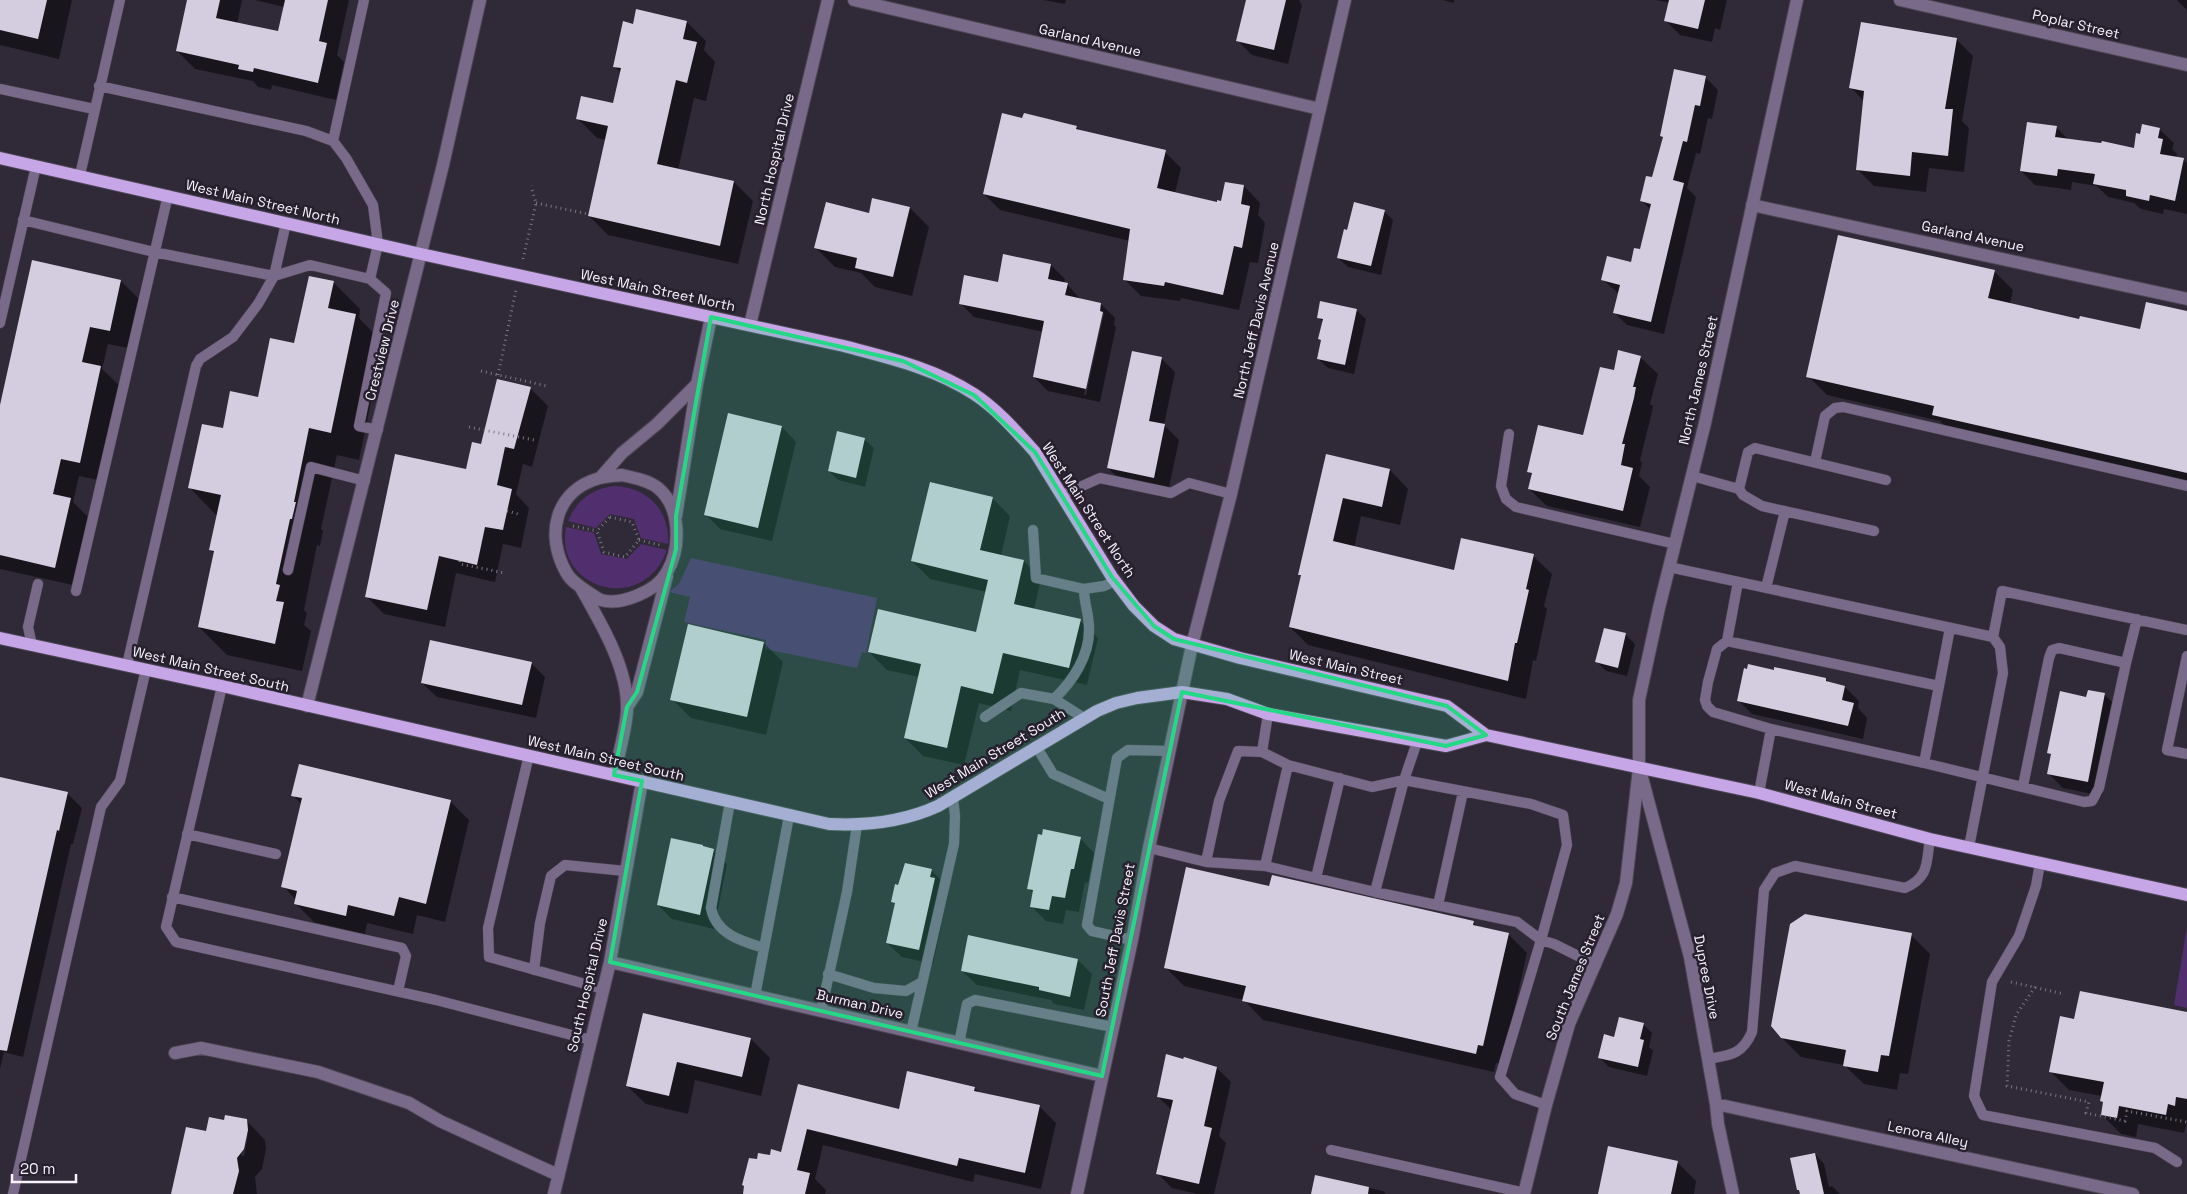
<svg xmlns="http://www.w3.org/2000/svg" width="2187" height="1194" viewBox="0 0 2187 1194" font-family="'Space Grotesk',sans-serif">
<rect width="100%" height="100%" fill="#302937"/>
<path fill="#512f6f" d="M614,486C647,487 670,510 668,544L641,538L634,519L610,514L596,528L568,521C577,500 591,489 614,486Z
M566,527L594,533L601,554L627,559L641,544L667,550C644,615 554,590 566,527Z
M691,558L877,598L866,653L862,652L857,668L765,649L766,640L684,622L690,597L669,592L679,584Z
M2187,927V1008L2174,1005Z"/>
<path fill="#0007" fill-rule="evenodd" d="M0,0H72L59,59L0,45Z
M188,0H242L237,24L279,32L284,7L255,0H349L337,55L344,62L336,100L272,85L271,90L258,87L253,81L195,69L177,51Z
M1043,0H1066L1065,4Z
M1248,0H1299L1302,5L1288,64L1252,55L1238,41Z
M1443,0H1454V3Z
M1656,0H1727L1720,30L1715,28L1712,42L1680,35L1666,21L1670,3Z
M2177,0H2187V10Z
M636,11L687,22L706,41L704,50L715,62L706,101L694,98L678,170L734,182L753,201L738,264L608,235L589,216L606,140L597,138L578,119L614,105L621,73L614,66L633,25Z
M1956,39L1973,56L1962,121L1969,128L1964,172L1929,168L1926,192L1874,186L1857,169L1864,101L1851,88Z
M1705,77L1718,90L1712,119L1708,118L1700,154L1696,153L1687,188L1696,197L1664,334L1627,325L1614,312L1619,294L1603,280L1632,264L1640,251L1651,210L1641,200L1653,179L1664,139L1661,136Z
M1024,115L1077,127L1081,131L1165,152L1181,168L1175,193L1218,203L1244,186L1260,203L1258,215L1265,223L1258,263L1250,262L1239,310L1181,298L1180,301L1141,296L1125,280L1130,241L1000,210L984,194Z
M2056,127L2069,140L2135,149L2141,135L2159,129L2174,143L2172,149L2177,154L2176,158L2184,160L2187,163V214L2164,209L2163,214L2141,209L2134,203L2108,197L2097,186L2072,182L2071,190L2035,185L2021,171Z
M910,208L929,227L912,296L875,287L861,273L835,267L816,248L870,214Z
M1384,211L1393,220L1381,275L1348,267L1338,258L1348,231Z
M33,262L121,281L139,299L128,348L108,344L102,369L119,385L98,480L79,476L73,502L88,517L73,585L0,569V410Z
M1051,265L1065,279L1064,284H1067L1081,300L1101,304L1115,318L1114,325L1116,327L1100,402L1048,391L1034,377L1044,332L974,317L960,303L998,283ZM1101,313H1104L1086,395H1084Z
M1994,271L2013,290L2010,304L2080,320L2141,330L2187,313V487L1952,434L1940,421L1827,395L1808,376Z
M333,282L360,309L359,318L383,343L359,460L337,455L321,529L323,531L320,546L317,545L304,610L307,613L304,625L311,631L302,671L227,655L199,627L215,554L210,550L217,516L190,488L224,430L259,398L295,345Z
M1356,310L1366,319L1354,374L1328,368L1318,359L1322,341L1323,322L1318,317Z
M1640,357L1658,374L1650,404L1653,406L1651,416L1640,460L1642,463L1639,476L1650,487L1640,527L1547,506L1529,489L1532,475L1528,471L1584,436L1615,372Z
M1161,358L1175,372L1164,425L1179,440L1168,492L1122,482L1108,468Z
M530,388L548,406L532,467L523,464L516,494L529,508L521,548L503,544L495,582L456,573L445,627L384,614L366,596L467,471L482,445Z
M782,427L796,442L772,541L720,529L706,515Z
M864,439L874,448L865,487L838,480L829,471Z
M1327,456L1390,470L1408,489L1400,525L1361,516L1354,548L1455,571L1533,556L1552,574L1544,606L1547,609L1536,661L1533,660L1526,699L1308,645L1290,627L1302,577L1300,574Z
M992,498L1010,516L1001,556L1024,561L1041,579L1034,610L1080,621L1098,638L1087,685L1020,670L1011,711L979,703L964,765L923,756L905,738L919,677L887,670L869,652L977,633L987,592L930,579L912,561Z
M1604,630L1626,635L1635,644L1627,676L1606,671L1597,662Z
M764,643L783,662L766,735L691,718L672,699Z
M531,663L545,677L536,718L437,697L422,683Z
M1826,679L1830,684L1845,687L1859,701L1858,708L1867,718L1863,739L1752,714L1738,700Z
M2104,694L2119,709L2102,796L2063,788L2048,773L2052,756L2049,752L2087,698Z
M0,778L67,793L82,808L73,844H71L23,1057L4,1052L0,1069Z
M293,795L450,801L469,820L445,922L417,915L413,934L367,923L365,934L314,922L295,903L296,900L283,886L302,805Z
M1080,838L1094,853L1088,883L1085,882L1079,912L1066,910L1063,924L1046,921L1031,906L1034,894L1028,888Z
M705,848L713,850L727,864L714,929L672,919L658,905Z
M931,870L945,884L944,890L948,894L933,964L902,957L887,943L896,905L892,902Z
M1270,887L1473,922L1478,927L1508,934L1527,953L1502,1064L1496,1063L1494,1072L1263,1020L1244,1000L1184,986L1165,967Z
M1911,935L1930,954L1908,1074L1900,1073L1897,1090L1864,1084L1844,1065L1801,1057L1782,1038Z
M1078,960L1092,974L1084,1010L1054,1004L1051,1000L977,985L962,971Z
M2187,1013V1123L2184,1133L2138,1124L2136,1137L2121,1134L2102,1115L2104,1104L2101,1101L2102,1096L2069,1090L2050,1071Z
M644,1015L751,1039L770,1058L761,1096L695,1080L688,1114L646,1104L627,1086Z
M1643,1024L1652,1033L1649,1047L1653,1051L1647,1076L1609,1067L1600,1058L1615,1038Z
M1217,1068L1231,1082L1219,1136L1226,1143L1214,1194H1197L1172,1188L1158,1174L1172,1110L1158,1097Z
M799,1086L900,1110L975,1088L980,1093L1040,1107L1056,1123L1041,1189L975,1174L973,1182L823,1145L815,1179L826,1190L825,1194H743L750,1159L758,1161L782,1153Z
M246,1120L265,1140L266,1149L262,1169L255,1177L257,1194H172L207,1132L225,1121ZM246,1134H248L244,1156L241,1155Z
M1815,1154L1824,1164L1829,1187L1832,1186L1840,1194H1801Z
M1677,1162L1696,1181L1694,1194H1599Z
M1316,1176L1383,1191L1386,1194H1312Z"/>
<path fill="#d4ccdf" d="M0,0H47L38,39L0,30Z
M187,0H220L216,18L278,31L285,0H328L319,41L327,43L318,83L254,68L253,72L238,69L239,65L176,51Z
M1246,0H1286L1274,50L1236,41Z
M1669,0H1705L1698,29L1664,21Z
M636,9L687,21L683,39L697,42L687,83L676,80L657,164L734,181L720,246L588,216L608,126L576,119L581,96L613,103L621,68L613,67L623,21L633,24Z
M1861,22L1957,38L1945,109H1953L1948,156L1912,152L1910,176L1856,170L1864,91L1849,88Z
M1674,69L1706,76L1700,106L1695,105L1687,142L1683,141L1673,180L1684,183L1651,322L1613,313L1620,285L1601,280L1607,256L1631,262L1634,248L1640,249L1651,204L1640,201L1646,176L1652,177L1663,137L1660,136Z
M1002,113L1022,118L1024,113L1077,126L1076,129L1166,150L1157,188L1217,202V200L1221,201L1225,182L1244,185L1241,204L1250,206L1242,248L1234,246L1223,295L1165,282L1164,286L1123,280L1130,229L983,194Z
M2027,122L2057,126L2055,137L2101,143L2102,141L2134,148L2136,133L2140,134L2142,124L2160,128L2158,138L2163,139L2160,154L2184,158L2175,201L2150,195L2149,201L2126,196V190L2093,184L2095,174L2058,169L2057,176L2020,171Z
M872,198L910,207L893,277L855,268L857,258L814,248L826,202L869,213Z
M1354,202L1385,210L1371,266L1337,258L1344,229L1347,230Z
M1838,235L1995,270L1988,298L2079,319L2080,316L2140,329L2146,302L2187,311V473L1932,415L1934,406L1806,377Z
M1003,254L1051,264L1048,279L1068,283L1065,295L1101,303L1100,311L1103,312L1086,389L1033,377L1044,321L959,304L964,275L998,282Z
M32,260L121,280L110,331L90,327L82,362L101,366L80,463L61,459L53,494L71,498L55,568L0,555V405Z
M309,276L334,281L328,308L356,314L331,433L309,428L294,502H296L292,519H290L276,584L280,585L276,601L284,602L275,644L198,627L214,551L209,550L221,495L188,488L202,424L223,428L230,391L258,397L270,338L294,343Z
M1320,301L1357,309L1345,365L1317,359L1321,340L1318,339L1323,319L1317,318Z
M1618,350L1641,356L1633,387H1636L1634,398L1622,444H1625L1621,465L1633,468L1623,511L1528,489L1532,473L1527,472L1538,425L1583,435L1600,367L1614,370Z
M1132,351L1162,357L1149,421L1165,424L1154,478L1107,468Z
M497,379L531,387L514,449L505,447L497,485L512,489L503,530L485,527L477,565L439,556L427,610L365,597L395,454L466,469L472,442L481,444Z
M728,413L782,426L758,528L704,515Z
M837,431L865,438L856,478L828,471Z
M1326,454L1390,469L1382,507L1343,498L1333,541L1454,570L1461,538L1534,554L1526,589L1529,590L1517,643H1515L1508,681L1289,627L1301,575H1298Z
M930,482L993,497L980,550L1024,560L1014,604L1081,619L1069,668L1003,653L993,694L961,686L947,748L904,738L921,664L868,652L878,609L976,632L988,580L911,561Z
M688,624L764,642L747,717L670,700Z
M1604,628L1626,633L1618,668L1595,662Z
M430,640L532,662L522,705L421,683Z
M1748,664L1774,670V667L1826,678V681L1845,686L1842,700L1854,703L1848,726L1737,701L1744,668L1747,669Z
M2088,690L2105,693L2088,782L2047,774L2051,754L2047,753L2060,691L2086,697Z
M299,764L451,800L426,904L399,897L394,916L348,905L346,916L294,904L297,891L281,887L302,798L291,796Z
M0,777L68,792L59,831L57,830L7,1051L0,1050Z
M1043,829L1081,837L1074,869H1071L1065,898L1052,896L1049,910L1030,907L1033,890L1027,889L1038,834L1042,835Z
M671,838L703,845V846L714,849L700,915L657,905Z
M905,863L932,869L930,877L935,878L919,950L886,943L895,903L891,902L895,884L898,885Z
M1186,867L1269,886L1272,875L1474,921L1473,925L1509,933L1483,1046L1478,1045L1476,1054L1242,1001L1246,986L1164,968Z
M1805,914L1912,933L1889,1056L1881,1055L1878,1072L1843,1066L1846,1050L1781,1038L1771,1026L1790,924Z
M968,935L1078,959L1070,997L1039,990V987L961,971Z
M2080,991L2187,1012V1099L2176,1097L2175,1106L2168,1104L2166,1115L2119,1106L2117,1118L2101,1115L2103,1102L2100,1101L2104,1082L2049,1072L2060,1016L2074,1019Z
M643,1013L751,1038L742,1077L677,1062L669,1096L626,1086Z
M1619,1017L1644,1023L1640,1039L1644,1040L1638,1067L1598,1058L1604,1034L1614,1037Z
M1166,1054L1183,1059L1184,1057L1217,1067L1204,1126L1212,1128L1199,1184L1156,1174L1173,1100L1157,1097Z
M907,1071L975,1087L974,1091L1040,1105L1025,1173L959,1158L957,1166L807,1129L797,1170L810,1173L805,1194H743L744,1186L742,1185L749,1158L757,1159L758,1153L770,1155L771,1149L781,1152L798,1084L899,1109Z
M225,1115L247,1119L248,1130L244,1149L237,1158L239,1171L233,1194H171L186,1127L206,1131L209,1117L224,1120Z
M1608,1146L1678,1161L1671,1194H1598Z
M1815,1153L1824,1194H1800L1799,1190H1797L1790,1158Z
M1315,1175L1369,1187L1368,1194H1311Z"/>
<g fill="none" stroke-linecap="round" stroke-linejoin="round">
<defs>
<path id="service" d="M0,89L94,109
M333,141L364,0
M80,175L120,0
M23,220L154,252L274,276L310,265L370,279L378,244L373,205L346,158L333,141L306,131L99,86
M370,279L386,293L359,426L378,430
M0,323L36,166
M1509,434L1501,486L1506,499L1516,507L1675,544
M1815,462L1825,416L1835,408L1843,407L2187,486
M1692,476L1739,489L1743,495L1762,506L1874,531
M1739,489L1748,452L1755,448L1886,480
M1062,495L1100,478L1171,493L1189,483L1231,494
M1033,530L1036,578L1084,589
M1669,567L1993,637L2000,647L2003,673L1969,847
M288,570L311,467L365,481
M1766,588L1785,511
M76,591L168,195
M1993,637L2002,591L2187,630
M1727,641L1738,582
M32,645L28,627L38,584
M2187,656L2167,750L2187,754
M2126,663L2137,619
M127,665L196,366L200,359L233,337L258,304L274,276L286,223
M222,686L166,927L176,942L436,1000L591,1040
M1939,686L1950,628
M1268,714L1262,752L1288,765L1372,787L1404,780L1417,742
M985,717L1021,693L1054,699
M1084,718L1054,699C1073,681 1090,655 1089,628C1089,614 1084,603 1084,589L1104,586L1115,581
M1036,746L1053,774L1109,799
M529,755L488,928L489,957L603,989
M1924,763L2084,802L2092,801L2099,788L2126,663L2059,648L2052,650L2049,658L2023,786
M1759,793L1771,729L1713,712L1707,706L1705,700L1708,682L1717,649L1727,641L1939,686L1924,763L1771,729
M730,802L711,908C716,934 741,941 764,948
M187,834L276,854
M1149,848L1206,862L1219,801L1238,751L1262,752
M1206,862L1265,866L1375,892L1404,780L1531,804L1563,815L1567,845L1541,940L1554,944L1596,965
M2040,863L2036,886L2019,936L1992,982L1974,1096L1983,1115L2155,1148L2177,1162
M1265,866L1288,765
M1316,878L1340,778
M1375,892L1517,922L1541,940L1500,1077L1515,1094L1546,1105
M172,897L402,948L406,956L398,991
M1438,905L1463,792
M1132,940L1092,931L1087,925L1117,758L1128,750L1170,751
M534,970L540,923L551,876L565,865L625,871
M828,974L874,988L906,991L922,982
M755,996L789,816
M821,1011L847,892L857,825
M911,1032L954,844L955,816L953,798
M959,1043L967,1004L975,1000L1113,1027
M1708,1059C1730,1055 1742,1055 1752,1032L1764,890L1775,873L1795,866L1905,888C1930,877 1926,862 1930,839
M1331,1150L1525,1193
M13,1194L101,807L120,781L146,669"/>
<path id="minor" d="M854,0L1320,109
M1900,0L2187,65
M1752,205L2187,299
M750,325L828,0
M622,475C634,478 648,480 658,488C681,507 681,548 667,572C657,591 621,606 601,600C598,599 594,596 591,594C582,588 571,582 566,572C545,535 555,490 600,478C607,476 615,476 622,475Z
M600,478L622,453L657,424L697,384
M676,516L697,384L711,317
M581,588C600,622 627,666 627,706C628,723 618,757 614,775
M307,706L443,165L480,0
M627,707L637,692L667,576
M1640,770L1690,957L1716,1104L1718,1124L1733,1194
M610,962L1102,1076
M175,1053L201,1048L318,1072L409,1103L440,1121L558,1175
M1716,1104L2133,1194
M554,1194L610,962L642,781
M1077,1194L1132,940L1149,848L1192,645L1231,494L1345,0"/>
<path id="tertiary" d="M1524,1194L1546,1105L1569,1024L1617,914L1626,883L1639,768V700L1659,608L1705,423L1797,0"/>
<path id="primary" d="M0,158L421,254L844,346C889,358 934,368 974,394C997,409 1016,431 1035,452L1112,577L1134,606L1154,626L1174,639L1240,658L1447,706L1486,735L1759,793L1930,839L2187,895
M0,638L222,686L829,824C867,826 903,822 938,806L1097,711L1116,703L1137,698L1182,692L1227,699L1268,714L1446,746L1486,735"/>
</defs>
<use href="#service" stroke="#4c4553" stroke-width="11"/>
<use href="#minor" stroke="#4c4553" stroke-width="14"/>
<use href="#tertiary" stroke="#4c4553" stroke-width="14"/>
<use href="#primary" stroke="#4c4553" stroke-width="14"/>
<path stroke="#7c7682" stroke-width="3" stroke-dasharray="1 4" stroke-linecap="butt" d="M536,203L588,214
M523,259L536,203L531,186
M481,371L547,386
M498,375L516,290
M469,427L534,440
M507,511L518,514
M610,517L632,522L639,540L625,557L604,552L597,531Z
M573,526L597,531
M639,540L660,545
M460,561V564L505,573
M2011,982L2064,994
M2035,987L2016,1015L2009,1041L2007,1086L2089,1102L2086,1113L2125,1121L2127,1111L2187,1122"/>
<use href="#service" stroke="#796a89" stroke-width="10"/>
<use href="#minor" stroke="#796a89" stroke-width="12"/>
<use href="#tertiary" stroke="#796a89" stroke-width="12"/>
<use href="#primary" stroke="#c6a6e7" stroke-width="12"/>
</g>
<path fill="#25d886" fill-opacity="0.2" stroke="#25d886" stroke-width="4" stroke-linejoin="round" d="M711,317L903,361L974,395L1035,452L1112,577L1154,626L1174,639L1447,706L1486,735L1446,746L1182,692L1102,1076L610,962L642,781L614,775L627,707L637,692L676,549V516Z"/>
<g text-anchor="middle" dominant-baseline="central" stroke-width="5" stroke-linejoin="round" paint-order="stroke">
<g font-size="14" fill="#f7f2fc" stroke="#261f2d">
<text transform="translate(2076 24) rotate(13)">Poplar Street</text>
<text transform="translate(1090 40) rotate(13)">Garland Avenue</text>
<text transform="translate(774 159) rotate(-77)">North Hospital Drive</text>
<text transform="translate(263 202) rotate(13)">West Main Street North</text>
<text transform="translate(1973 236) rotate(12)">Garland Avenue</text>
<text transform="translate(658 290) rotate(12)">West Main Street North</text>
<text transform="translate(1256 320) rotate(-77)">North Jeff Davis Avenue</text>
<text transform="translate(382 350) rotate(-76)">Crestview Drive</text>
<text transform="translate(1698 380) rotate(-77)">North James Street</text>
<text transform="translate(1089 510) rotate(57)">West Main Street North</text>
<text transform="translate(1346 667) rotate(13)">West Main Street</text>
<text transform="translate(211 669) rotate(13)">West Main Street South</text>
<text transform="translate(995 753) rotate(-31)">West Main Street South</text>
<text transform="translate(606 758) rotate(13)">West Main Street South</text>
<text transform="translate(1841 799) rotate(15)">West Main Street</text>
<text transform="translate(1115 940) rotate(-79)">South Jeff Davis Street</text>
<text transform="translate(1575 977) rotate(-68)">South James Street</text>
<text transform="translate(1707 977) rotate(79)">Dupree Drive</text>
<text transform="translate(587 985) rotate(-77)">South Hospital Drive</text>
<text transform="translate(860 1004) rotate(13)">Burman Drive</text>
<text transform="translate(1928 1134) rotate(12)">Lenora Alley</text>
</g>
</g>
<path d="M12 1174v8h64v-8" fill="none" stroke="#f7f2fc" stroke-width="2.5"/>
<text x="20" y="1174" font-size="15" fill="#f7f2fc" stroke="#261f2d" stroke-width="4" paint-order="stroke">20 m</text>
</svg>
